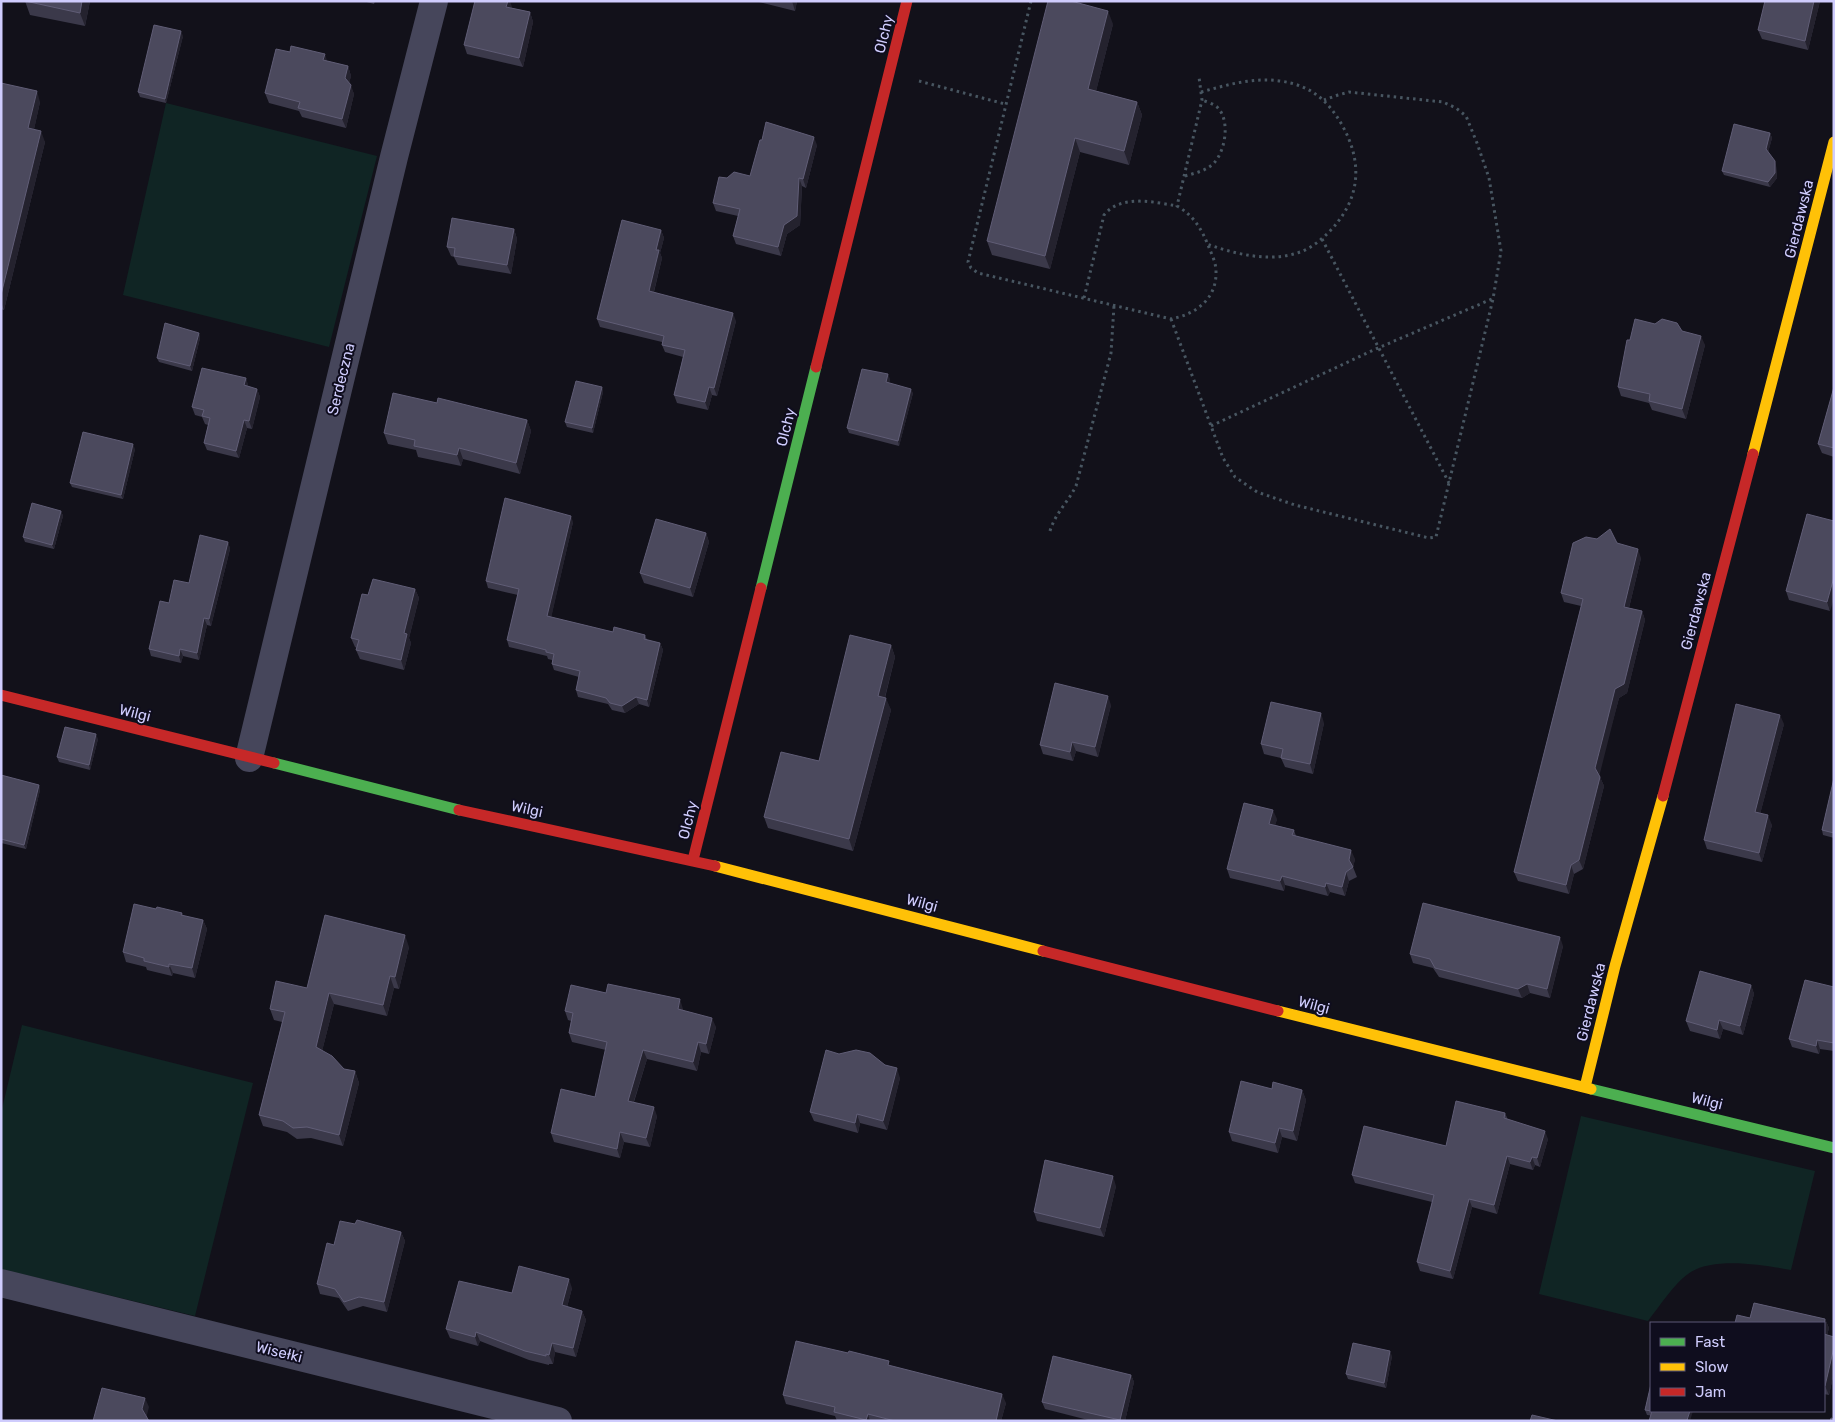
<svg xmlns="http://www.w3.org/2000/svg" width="1835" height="1422" viewBox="0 0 1835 1422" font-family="Rubik,sans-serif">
<rect width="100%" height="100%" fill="#12111a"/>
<path fill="#102524" d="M166,103L377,156L329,347L123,295Z
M22,1025L253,1083L195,1316L1,1269V1113Z
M1581,1116L1815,1171L1791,1270C1763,1265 1712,1256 1688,1274C1674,1284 1659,1307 1648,1321L1539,1294Z"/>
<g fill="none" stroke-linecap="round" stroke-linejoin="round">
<path stroke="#485661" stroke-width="3" stroke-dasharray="2.5 4" stroke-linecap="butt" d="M1031,1L968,262L971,268L978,273L1171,319C1196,314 1217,299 1216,271C1216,262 1211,253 1208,245C1201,228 1193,215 1177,206L1202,100L1199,77
M919,81L1005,104
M1201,92C1227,85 1253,77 1280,81C1310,85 1328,100 1342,125C1364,164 1360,201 1328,233C1321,240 1310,249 1300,252C1270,263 1235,254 1207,244
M1185,176C1195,173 1206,171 1214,163C1225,151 1230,123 1219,109C1215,104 1207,102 1202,100
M1322,239L1449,483
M1084,298L1104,215C1121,194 1154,202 1177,206
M1171,319L1223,458L1235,477L1257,492L1295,505L1429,538L1436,537L1493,299L1501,251L1489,178L1477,143L1466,116L1456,108L1443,102L1349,92L1338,95L1324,100
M1211,426L1378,348L1492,299
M1050,531C1055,514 1068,502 1076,486L1111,353L1114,306"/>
<path stroke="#46465b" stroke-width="28" d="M249,758L394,157L434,1
M1,1283L558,1421"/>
<path stroke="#4caf50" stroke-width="11" d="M761,588L816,367
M274,763L459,810
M1591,1089L1834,1148"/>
<path stroke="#ffc107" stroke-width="11" d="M1753,454L1834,142
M715,866L1043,951
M1278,1011L1591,1089
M1585,1087L1615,966L1663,796"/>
<path stroke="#c62828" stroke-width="11" d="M816,367L907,1
M1,695L274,763
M1663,796L1753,454
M459,810L715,866
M693,860L761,588
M1043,951L1278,1011"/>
</g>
<path fill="#3b394a" d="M25,1H90L85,26L30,15Z
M363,1H375L374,4Z
M755,1H797L795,11Z
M1820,1L1808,50L1762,39L1758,30Z
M512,7V8L530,12L533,22L523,67L467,54L464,45Z
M1113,24L1096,91L1137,102L1142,115L1129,165L1080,152L1050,269L992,255L987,241Z
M183,36L166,103L140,97L138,92Z
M327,61L348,66L351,76L349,83L354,94L346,128L302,117L299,111L269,103L265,93Z
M1,83L40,102L34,129L45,142L4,310L1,309Z
M1770,133L1772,138L1768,152L1776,165L1777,178L1770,187L1724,175L1722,171Z
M817,145L806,188L802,186L800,225L787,234L781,256L736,244L733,236L738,216L716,211L713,203L727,178L750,176Z
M514,229L517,239L511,274L458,265L454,257L451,256L447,247Z
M661,230L664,238L660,253L662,258L654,292L736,321L717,396L712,395L708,410L677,403L674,395L683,357L665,352L662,345V342L600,327L597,319Z
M1682,331L1705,345L1686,419L1652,410L1649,403L1621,396L1618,387L1630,340Z
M199,333L200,338L192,371L159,362L157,358Z
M246,378L248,386L257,389L260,397L252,429L247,428L239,458L207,450L204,443L208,425L205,424L202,417L195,415L192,407Z
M890,379L889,383L913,393L899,446L849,433L847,428Z
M602,387L603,392L593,433L567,427L565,422Z
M1834,387V457L1822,453L1818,444Z
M437,403L527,420L531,431L520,474L463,459L461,466L418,457L416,450L388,444L384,433Z
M135,449L123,499L72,487L70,483Z
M61,511L63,516L54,549L25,542L23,537Z
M1807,514L1830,611L1789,600L1786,591Z
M573,522L551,617L613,632L645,635L647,640L660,643L663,650L649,707L639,704L625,713L612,710L608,704L578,697L576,690L579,677L554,670L552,664V660L548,659L547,656L509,647L507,640L518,595L488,588L486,581Z
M706,533L709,542L693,597L644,583L640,573Z
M1597,539L1617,543L1641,558L1629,608L1642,611L1645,620L1627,693L1619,698L1607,742L1599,775L1604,786L1583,869L1574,874L1569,894L1518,881L1514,872L1581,606L1564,602L1561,593Z
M228,542L230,549L211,626L207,625L199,660L183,656L181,663L151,656L149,649L169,603Z
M415,589L419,598L409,638L411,643L404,670L360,659L356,650L357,648L355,647L351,638L368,595Z
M891,645L895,657L885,698L891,710L853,851L768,828L764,817L819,761Z
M1111,705L1098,757L1076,751L1073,761L1043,754L1040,745Z
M1324,723L1313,774L1285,767L1281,758L1264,754L1261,744Z
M1784,724L1760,814L1772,825L1762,862L1707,849L1704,840Z
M98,739L90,770L59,762L57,757Z
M1,776L39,785L40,790L26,849L1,843Z
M1834,778V838L1823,835L1822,830Z
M1277,819L1275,825L1294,830L1296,836L1355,859L1353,867L1357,877L1349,881L1345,896L1330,892L1328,896L1285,885L1284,891L1230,878L1227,869Z
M182,913L183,916L203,920L207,929L195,978L173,973L172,976L147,970L146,967L126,962L123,952Z
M1563,946L1550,998L1530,993L1522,998L1439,977L1433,968L1413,963L1410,954Z
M409,947L399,989L394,988L387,1016L334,1004L322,1051L344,1069L355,1071L359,1083L343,1146L311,1138L297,1139L287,1132L263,1126L259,1115L282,1022L274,1020L270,1009L307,988Z
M1751,985L1754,994L1743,1035L1723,1029L1720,1039L1690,1031L1686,1021Z
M1834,987V1051L1820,1049L1819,1054L1792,1047L1789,1039Z
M606,993L683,1009V1010L716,1027L709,1054L701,1052L697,1071L647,1059L634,1102L657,1116L650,1147L624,1142L620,1158L554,1142L551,1133L595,1097L606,1050L572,1042L569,1033L571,1021L568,1020L565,1011Z
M885,1065L900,1078L887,1130L860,1123L858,1133L814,1121L810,1112Z
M1272,1089L1302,1090L1306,1100L1297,1141L1282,1137L1278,1153L1232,1141L1229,1132Z
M1505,1113L1508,1120L1548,1139L1540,1167L1535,1165L1533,1170L1510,1164L1497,1214L1472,1207L1453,1279L1420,1271L1417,1262L1432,1202L1355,1183L1352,1175L1446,1146Z
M1116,1186L1104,1237L1037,1221L1034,1212Z
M355,1224L401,1232L405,1241L387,1312L363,1306L348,1311L339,1298L320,1294L317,1284L334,1245Z
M572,1288L567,1307L582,1311L586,1320L576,1357L555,1352L553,1364H549V1365L529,1360L480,1341L478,1346L450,1338L446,1329L512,1293Z
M1754,1303L1825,1319L1829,1328L1827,1335L1834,1337V1372L1829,1395L1824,1394V1323H1735L1737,1315L1750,1318Z
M1392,1356L1386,1388L1348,1379L1346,1374Z
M891,1366L1006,1403L1001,1421H837L835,1416L786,1404L783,1395Z
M1131,1375L1134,1382L1125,1421H1092L1045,1409L1042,1402Z
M1651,1384L1690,1421L1647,1415L1645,1410Z"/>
<path fill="#24222e" d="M82,1H90L85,26L80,13Z
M508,1H510L512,7L510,16L506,7Z
M792,1H797L795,11Z
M1814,1H1820L1808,50L1805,41Z
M1108,11L1113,24L1093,103L1088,89Z
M530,12L533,22L523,67L519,58Z
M181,31L183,36L166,103L165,99Z
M325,54L328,64L323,60Z
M348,66L351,76L348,88L345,78Z
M351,85L354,94L346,128L342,119Z
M37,91L40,102L32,139L28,128Z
M1137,102L1142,115L1129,165L1124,151Z
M41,131L45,142L4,310L1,302V295Z
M1770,133L1772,138L1768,153L1766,149Z
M814,137L817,145L806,188L803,179Z
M1075,138L1080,152L1050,269L1045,256Z
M1775,161L1776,165L1777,178L1770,187L1768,182Z
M799,178L802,186L800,225L787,234L781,256L778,247L784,225Z
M514,229L517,239L511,274L507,265Z
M661,230L664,238L660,253L662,258L652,299L649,291L656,250Z
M733,313L736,321L717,396L714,388Z
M199,333L200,338L192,371L190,366Z
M1701,336L1705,345L1686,419L1682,409Z
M888,374L890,379L888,387L886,382Z
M246,378L248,385L247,393L244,385Z
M602,387L603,392L593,433L592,428Z
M709,387L712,395L708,410L705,402Z
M257,389L260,397L252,429L249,421Z
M911,389L913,393L899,446L898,441Z
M244,420L247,428L239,458L236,451Z
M527,420L531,431L520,474L516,463Z
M133,444L135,449L123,499L121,495Z
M459,448L463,459L461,466L457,455Z
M61,511L63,516L54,549L52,545Z
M571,516L573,522L550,623L547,616Z
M706,533L709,542L693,597L690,588Z
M228,542L230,549L211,626L209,619Z
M1638,549L1641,558L1627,616L1624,607Z
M1834,577V599L1830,611L1827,602Z
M415,589L419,598L409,638L411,643L404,670L401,660L404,633Z
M1642,611L1645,620L1627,693L1619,698L1599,777L1595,768L1615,689Z
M204,618L207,625L199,660L197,653Z
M660,643L663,650L649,707L647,700Z
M891,645L895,657L882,708L878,696Z
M180,649L183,656L181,663L179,656Z
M1108,696L1111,705L1098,757L1095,747Z
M636,697L639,704L625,713L622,706Z
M886,698L891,710L853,851L849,839Z
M1321,713L1324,723L1313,774L1310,764Z
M1780,715L1784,724L1758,822L1755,812Z
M96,734L98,739L90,770L89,765Z
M1072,742L1076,751L1073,761L1070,752Z
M1600,777L1604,786L1583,869L1579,860Z
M39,785L40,790L26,849L24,845Z
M1273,810L1277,819L1273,833L1269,824Z
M1768,815L1772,825L1762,862L1759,853Z
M1351,850L1355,859L1353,868L1349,860Z
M1571,865L1574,874L1569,894L1566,885Z
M1346,872L1349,881L1345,896L1342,887Z
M1282,876L1285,885L1284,891L1280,881Z
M1326,883L1330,892L1328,896L1325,887Z
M203,920L207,929L195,978L192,968Z
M405,935L409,947L399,989L395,977Z
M1560,937L1563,946L1550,998L1547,989Z
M169,964L173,973L172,976L169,967Z
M390,976L394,988L387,1016L383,1005Z
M1527,984L1530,993L1522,998L1518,989Z
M1751,985L1754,994L1743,1035L1740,1026Z
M329,993L334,1004L320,1059L316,1047Z
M680,999L683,1009L681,1018L678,1009Z
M712,1018L716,1027L709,1054L706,1044Z
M1719,1020L1723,1029L1720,1039L1717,1030Z
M1817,1040L1820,1049L1819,1054L1816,1046Z
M698,1042L701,1052L697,1071L693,1062Z
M643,1050L647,1059L631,1110L628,1101Z
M897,1068L900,1078L887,1130L883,1121Z
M355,1071L359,1083L343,1146L339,1135Z
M1302,1090L1306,1100L1297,1141L1293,1131Z
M654,1107L657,1116L650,1147L646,1138Z
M857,1114L860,1123L858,1133L855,1123Z
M1279,1128L1282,1137L1278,1153L1275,1143Z
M1545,1131L1548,1139L1540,1167L1537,1158Z
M620,1132L624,1142L620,1158L617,1149Z
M1507,1156L1510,1164L1497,1214L1494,1205Z
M1532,1157L1535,1165L1533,1170L1530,1162Z
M1113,1176L1116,1186L1104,1237L1100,1228Z
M1469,1199L1472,1207L1453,1279L1450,1271Z
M401,1232L405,1241L387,1312L384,1302Z
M569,1279L572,1288L565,1315L562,1305Z
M582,1311L586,1320L576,1357L573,1348Z
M1825,1319L1829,1328L1825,1343L1824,1339V1325Z
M476,1332L480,1341L478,1346L475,1337Z
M552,1343L555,1352L553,1364L549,1355Z
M1834,1347V1372L1829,1395L1825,1386Z
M1390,1351L1392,1356L1386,1388L1384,1383Z
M1131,1375L1134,1382L1125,1421H1120Z
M1002,1394L1006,1403L1001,1421H996Z
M145,1398L149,1407L146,1419L142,1409Z
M1690,1411H1693L1690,1421H1687Z
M868,1414L870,1421H866Z"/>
<path fill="#4b495d" stroke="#605d76" d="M25,1H82L80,13Z
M475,1H508L506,7L530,12L519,58L464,45Z
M1048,1H1071L1108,11L1088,89L1137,102L1124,151L1075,138L1045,256L987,241Z
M1765,1H1814L1805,41L1758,30Z
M154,25L181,31L165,99L138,92Z
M291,46L325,54L323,60L348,66L345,78L351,85L342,119L298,108L300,102L265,93L276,49L290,52Z
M1,83L37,91L28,128L41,131L1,295Z
M766,122L814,137L803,179L799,178L797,216L784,225L778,247L733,236L740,209L713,203L719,177L727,178L734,172L750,176L760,140H762Z
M1734,124L1770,133L1766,149L1775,161V173L1768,182L1722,171Z
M452,218L514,229L507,265L454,256L455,248L447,247Z
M622,220L661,230L656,250H659L649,291L733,313L714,388L709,387L705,402L674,395L685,350L662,345L664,336L597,319Z
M1635,319L1655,324L1662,319L1677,323L1682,331L1701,336L1682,409L1649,401L1650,394L1618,387L1627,340H1630Z
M165,323L199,333L190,366L157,358Z
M202,368L246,378L244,385L257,389L249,421L244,420L236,451L204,443L210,418L202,416L204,410L192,407Z
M862,369L888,374L886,382L911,389L898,441L847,428Z
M576,381L602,387L592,428L565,422Z
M1834,387V448L1818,444Z
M393,393L437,403L438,398L527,420L516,463L459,448L457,455L414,446L415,440L384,433Z
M83,432L133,444L121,495L70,483Z
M505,498L571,516L547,616L613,632L614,627L645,635L644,639L660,643L647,700L636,697L622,706L610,703L606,698L576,690L580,671L552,664L554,654L546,652V650L507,640L519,589L486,581Z
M32,503L61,511L52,545L23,537Z
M1807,514L1834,521V577L1827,602L1786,591Z
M656,519L706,533L690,588L640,573Z
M1610,529L1617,543L1638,549L1624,607L1642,611L1624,684L1615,689L1604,733L1595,768L1600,777L1579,860L1571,865L1566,885L1514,872L1583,599L1561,593L1573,543L1586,537L1597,539Z
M200,535L228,542L209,619L204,618L197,653L180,649L179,656L149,649L160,601L169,603L174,580L189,583Z
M373,579L415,589L404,633L407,634L401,660L356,650L359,640L351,638L362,594L368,595Z
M850,635L891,645L878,696L886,698L849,839L764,817L781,752L819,761Z
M1055,683L1108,696L1095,747L1072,742L1070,752L1040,745Z
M1271,702L1321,713L1310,764L1281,758L1283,749L1261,744Z
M1736,704L1780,715L1755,812L1768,815L1759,853L1704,840Z
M65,727L96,734L89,765L57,757Z
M1,775L39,785L24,845L1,839Z
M1834,778V833L1822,830Z
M1244,803L1273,810L1269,824L1294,830L1292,835L1351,850L1349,860L1353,867L1346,872L1342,887L1326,883L1325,887L1282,876L1280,881L1227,869Z
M1423,903L1560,937L1547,989L1527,984L1518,989L1435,968L1430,959L1410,954Z
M134,904L156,909L157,907L182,913L181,915L203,920L192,968L169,964V967L144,961V958L123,952Z
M325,915L405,935L395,977L390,976L383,1005L329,993L316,1047L332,1056L344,1069L355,1071L339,1135L307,1127L293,1128L283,1121L259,1115L285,1012L270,1009L276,981L307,988Z
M1700,971L1751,985L1740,1026L1719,1020L1717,1030L1686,1021Z
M1805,980L1834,987V1043L1817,1040L1816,1046L1789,1039Z
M608,984L680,999L678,1009L712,1018L706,1044L698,1042L693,1062L643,1050L628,1101L654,1107L646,1138L620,1132L617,1149L551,1133L561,1089L595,1097L607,1042L569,1033L573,1013L565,1011L571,985L606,993Z
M826,1050L839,1054L856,1050L870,1053L885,1065L897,1068L883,1121L857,1114L855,1123L810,1112Z
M1241,1081L1272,1089L1273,1082L1302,1090L1293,1131L1279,1128L1275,1143L1229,1132Z
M1456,1101L1505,1113L1504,1118L1545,1131L1537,1158L1532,1157L1530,1162L1507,1156L1494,1205L1469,1199L1450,1271L1417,1262L1434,1195L1352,1175L1364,1126L1446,1146Z
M1045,1160L1113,1176L1100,1228L1034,1212Z
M357,1220L401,1232L384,1302L359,1297L344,1302L335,1289L317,1284L327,1243L334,1245L340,1221L355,1224Z
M519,1266L569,1279L562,1305L582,1311L573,1348L552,1343L549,1355L546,1354V1356L525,1351L476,1332L475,1337L446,1329L459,1281L512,1293Z
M1754,1303L1825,1319L1824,1325V1323H1735L1737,1315L1750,1318Z
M1824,1334L1834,1337V1347L1825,1386L1824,1385Z
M796,1341L848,1353L849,1351L889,1361L888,1365L1002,1394L996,1421H895L868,1414L866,1420L834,1412L835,1407L783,1395Z
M1353,1343L1390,1351L1384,1383L1346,1374Z
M1053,1356L1131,1375L1120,1420L1042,1402Z
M1651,1384V1411H1690L1687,1420L1689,1421H1649L1652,1411L1645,1410Z
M102,1388L145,1398L142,1409L149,1421H93Z
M1532,1415L1558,1421H1530Z
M1831,1418L1834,1419V1421H1830Z"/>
<g text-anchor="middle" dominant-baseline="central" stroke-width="4" stroke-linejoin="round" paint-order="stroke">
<g font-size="15" fill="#cfccfd" stroke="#0f0d1e">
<text transform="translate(884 34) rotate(-76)">Olchy</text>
<text transform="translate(1799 219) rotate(-76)">Gierdawska</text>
<text transform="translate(341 379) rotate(-76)">Serdeczna</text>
<text transform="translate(786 427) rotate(-76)">Olchy</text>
<text transform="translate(1696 611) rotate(-75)">Gierdawska</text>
<text transform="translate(135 713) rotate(14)">Wilgi</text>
<text transform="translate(527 809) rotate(12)">Wilgi</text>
<text transform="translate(688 820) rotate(-76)">Olchy</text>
<text transform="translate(922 903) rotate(15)">Wilgi</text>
<text transform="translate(1591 1002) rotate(-76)">Gierdawska</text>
<text transform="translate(1314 1005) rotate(15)">Wilgi</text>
<text transform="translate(1707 1101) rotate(14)">Wilgi</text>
<text transform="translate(279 1352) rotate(14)">Wisełki</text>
</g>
</g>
<rect width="1835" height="1422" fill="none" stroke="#cfccfd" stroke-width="5"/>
<rect x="1650" y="1322" width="175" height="90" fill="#0f0d1e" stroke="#5c5977"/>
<rect x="1660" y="1338" width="25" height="8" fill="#4caf50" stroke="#5c5977"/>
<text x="1695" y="1347" font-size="15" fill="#cfccfd">Fast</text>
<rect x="1660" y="1363" width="25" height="8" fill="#ffc107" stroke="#5c5977"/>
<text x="1695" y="1372" font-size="15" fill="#cfccfd">Slow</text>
<rect x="1660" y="1388" width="25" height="8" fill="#c62828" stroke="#5c5977"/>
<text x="1695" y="1397" font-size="15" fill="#cfccfd">Jam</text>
</svg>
